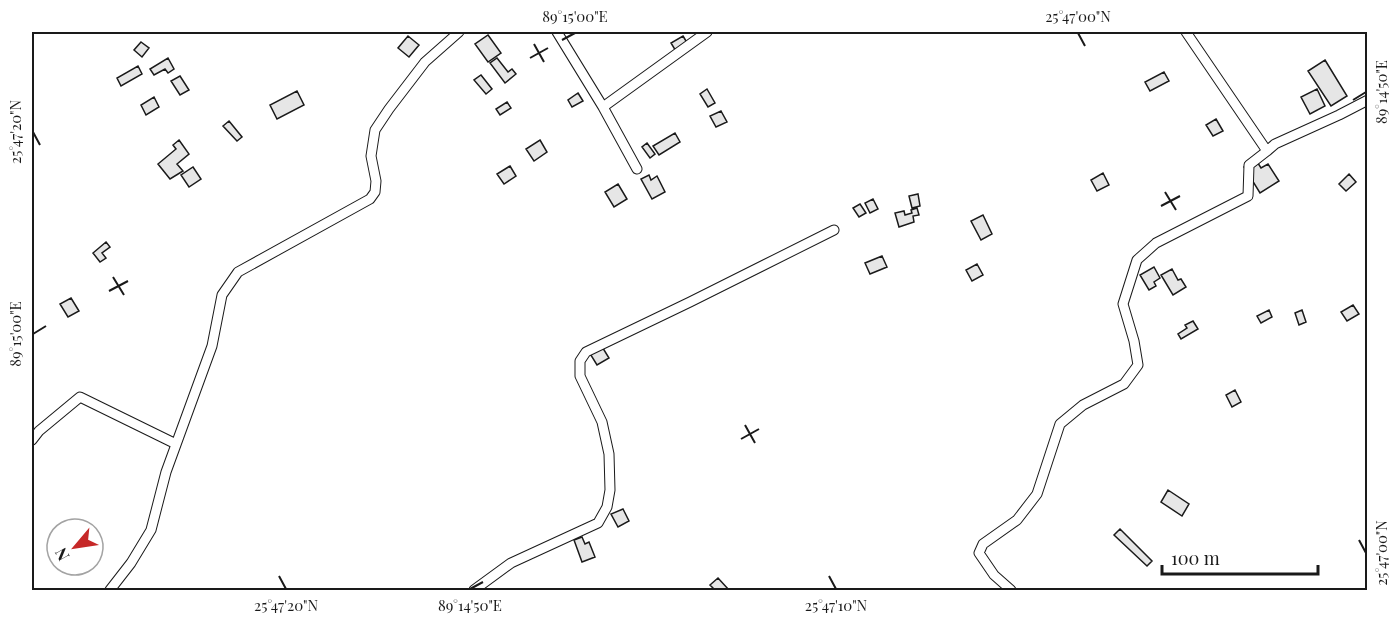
<svg xmlns="http://www.w3.org/2000/svg" width="1399" height="622" viewBox="0 0 1399 622" font-family="'Playfair Display',serif">
<rect width="100%" height="100%" fill="#fff"/>
<path fill="#e6e6e6" stroke="#1a1a1a" stroke-width="1.5" d="M488,35L501,53L488,62L475,44Z
M408,36L419,45L409,57L398,48Z
M683,36L689,46L677,53L671,43Z
M141,42L149,48L142,57L134,50Z
M168,58L174,69L168,73L165,69L154,75L150,69Z
M497,58L508,72L512,69L516,74L505,83L490,63Z
M1325,60L1347,96L1331,106L1308,71Z
M138,66L142,74L121,86L117,78Z
M1164,72L1169,81L1150,91L1145,82Z
M481,75L492,89L486,94L474,80Z
M180,76L189,90L180,95L171,81Z
M707,89L715,103L708,107L700,94Z
M1317,89L1325,106L1310,114L1301,97Z
M297,91L304,105L277,119L270,105Z
M578,93L583,101L572,107L568,100Z
M154,97L159,107L146,115L141,105Z
M507,102L511,108L500,115L496,109Z
M721,111L727,122L716,127L710,116Z
M1216,119L1223,131L1213,136L1206,125Z
M229,121L242,137L237,141L223,126Z
M675,133L680,142L659,155L653,146Z
M179,140L189,154L177,164L183,171L170,179L158,164L176,149L173,145Z
M540,140L547,152L534,161L526,149Z
M647,143L655,154L650,158L642,147Z
M1256,160L1261,168L1268,164L1279,181L1260,193L1244,167Z
M510,166L516,176L504,184L497,174Z
M193,167L201,179L189,187L181,175Z
M1103,173L1109,185L1097,191L1091,180Z
M1349,174L1356,182L1346,191L1339,184Z
M649,175L651,180L657,176L665,192L652,199L641,179Z
M618,184L627,199L614,207L605,192Z
M918,194L920,206L912,208L909,196Z
M873,199L878,209L870,213L865,203Z
M860,204L866,213L859,217L853,208Z
M917,208L919,215L913,216L914,222L899,227L895,213L904,211L905,215L912,213L911,210Z
M983,215L992,234L981,240L971,221Z
M106,242L110,247L102,253L106,258L100,262L93,253Z
M882,256L887,267L870,274L865,263Z
M977,264L983,275L972,281L966,270Z
M1154,267L1160,278L1154,282L1156,286L1149,290L1140,275Z
M1172,269L1178,280L1181,279L1186,287L1173,295L1161,275Z
M71,298L79,311L68,317L60,304Z
M1353,305L1359,314L1347,321L1341,312Z
M1269,310L1272,317L1261,323L1257,316Z
M1302,310L1306,322L1299,325L1295,313Z
M1193,321L1198,329L1181,339L1178,334L1187,328L1185,325Z
M601,345L609,358L597,365L589,352Z
M1235,390L1241,402L1232,407L1226,395Z
M1168,490L1189,504L1182,516L1161,502Z
M623,509L629,521L618,527L611,514Z
M1120,529L1152,561L1147,566L1114,535Z
M582,537L585,544L589,542L595,557L582,562L574,540Z
M718,578L729,590H715L710,585Z"/>
<g fill="none" stroke-linecap="round" stroke-linejoin="round">
<defs>
<path id="minor" d="M557,32L603,107L637,169
M603,107L707,32
M1267,151L1275,144L1339,115L1368,100
M32,440L39,431L80,397L176,444
M110,590L131,563L151,530L166,472L212,346L222,295L238,272L370,199L375,192L376,181L371,156L375,130L389,109L425,62L459,32
M474,590L511,563L598,523L607,507L610,490L609,454L602,422L580,376V361L586,352L690,302L834,230
M1011,590L994,575L979,553L983,544L1017,520L1037,494L1060,424L1083,405L1124,384L1138,365L1134,341L1123,304L1137,260L1156,243L1248,196L1249,165L1267,151L1186,32"/>
</defs>
<use href="#minor" stroke="#1a1a1a" stroke-width="11"/>
<use href="#minor" stroke="#fff" stroke-width="9"/>
</g>
<path fill="none" stroke="#1a1a1a" stroke-width="2" d="M1078,33L1085,46M562,40L575,33M534,44L544,62M530,58L548,48M1353,100L1366,92M33,132L40,145M1165,192L1176,210M1161,206L1180,196M113,277L124,295M109,291L128,281M33,334L46,326M745,425L755,443M741,439L759,429M1359,540L1366,553M279,576L286,589M829,576L836,589M470,589L483,582"/>
<rect width="1399" height="622" fill="none" stroke="#ffffff" stroke-width="66"/>
<g transform="translate(75 547) rotate(241)"><circle r="28" fill="#ffffff" stroke="#a3a3a3" stroke-width="1.5"/>
<path d="M0-4.5L10 22L0 15L-10 22Z" fill="#c62828"/>
<text y="-9" font-size="16" font-weight="bold" text-anchor="middle" fill="#1a1a1a">N</text>
</g>
<path d="M1162 565v9h156v-9" fill="none" stroke="#1a1a1a" stroke-width="3"/>
<text x="1171" y="565" font-size="18" fill="#1a1a1a" stroke="#ffffff" stroke-width="4.5" paint-order="stroke">100 m</text>
<rect x="33" y="33" width="1333" height="556" fill="none" stroke="#1a1a1a" stroke-width="2"/>
<g font-size="15" text-anchor="middle" fill="#1a1a1a">
<text x="575" y="22">89°15'00"E</text>
<text x="1078" y="22">25°47'00"N</text>
<text transform="translate(1382 92) rotate(-90)" y="5">89°14'50"E</text>
<text transform="translate(16 132) rotate(-90)" y="5">25°47'20"N</text>
<text transform="translate(16 334) rotate(-90)" y="5">89°15'00"E</text>
<text transform="translate(1382 553) rotate(-90)" y="5">25°47'00"N</text>
<text x="286" y="611">25°47'20"N</text>
<text x="470" y="611">89°14'50"E</text>
<text x="836" y="611">25°47'10"N</text>
</g>
</svg>
